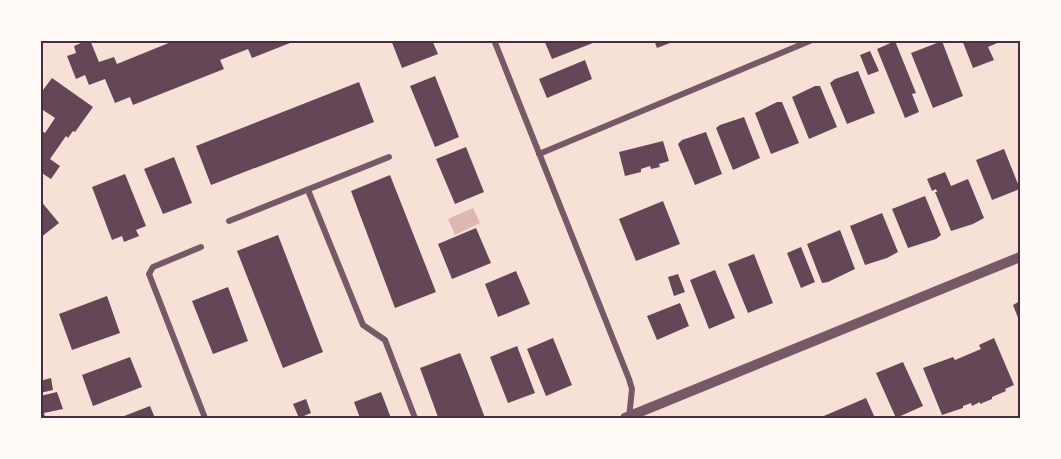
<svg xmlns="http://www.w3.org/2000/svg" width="1061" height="459" viewBox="0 0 1061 459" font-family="'DM Sans',sans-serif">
<rect width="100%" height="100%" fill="#f7e1d7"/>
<path fill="#dcb8b0" d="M473,208L480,223L455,235L448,219Z"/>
<path fill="#644757" d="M88,40H90L99,62L114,57L117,64L176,40L295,41L252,58L248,49L220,60L224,69L133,105L130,97L115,103L105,79L89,85L85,75L76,79L67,56L76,53L74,46Z
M391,40H432L438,54L402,68Z
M544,40H598V41L552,59Z
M654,40H675V41L657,48Z
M962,40H1004L988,47L994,60L973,68Z
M895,41L916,93L912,94L919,112L905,118L877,49Z
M942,41L963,96L933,108L911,53Z
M870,51L879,71L868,75L860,55Z
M585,60L592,79L547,98L539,79Z
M858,71L875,113L847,124L830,83L835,79Z
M435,76L459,137L435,147L410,86Z
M52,78L93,107L75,132L73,131L68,138L66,136L50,159L60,166L51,179L40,172V130L45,133L55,118L40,108V94Z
M359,82L374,122L211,185L196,146Z
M815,86H820L837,127L809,139L792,97Z
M777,102H782L799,143L771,154L755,113Z
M744,117L760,158L733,170L716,128L720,125Z
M706,132L722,174L695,185L678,144L682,140Z
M663,141L669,161L659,164L660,167L651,169L650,166L641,169V172L625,176L619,152Z
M466,147L484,192L455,204L436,159Z
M1004,149L1020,189L992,200L976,160Z
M174,157L192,203L163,214L144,169Z
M945,172L951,186L968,179L984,218L973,224L951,231L935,192H937L936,189L932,191L927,179Z
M125,174L146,226L136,230L139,236L124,242L122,236L112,240L92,187Z
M390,175L436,292L395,308L351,191Z
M925,196L941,235L936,239L908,248L892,209Z
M40,200L59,223L40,238Z
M663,201L680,244L636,261L619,219Z
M882,213L898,252L887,258L865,265L850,226Z
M476,228L491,263L452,279L438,244Z
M840,230L855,269L828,282L822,283L807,244Z
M278,235L323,352L283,368L237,251Z
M801,247L815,282L801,288L787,253Z
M754,254L773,303L748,313L728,264Z
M715,270L735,318L709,329L690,280Z
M516,271L530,304L498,317L485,284Z
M678,274L685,292L674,296L668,277Z
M228,287L248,341L213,354L192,301Z
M107,296L120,333L72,350L59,314Z
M1020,301V323L1013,305Z
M680,303L689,326L657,340L647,316Z
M553,338L572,385L546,396L527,349Z
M994,338L1014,385L1005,389L1006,391L992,397V399L980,404V402L972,406L971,403L963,406V408L942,415L923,368L953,357L955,360L981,349L979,345Z
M517,346L535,393L508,403L490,357Z
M460,353L470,378L485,418L438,417L420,368Z
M130,357L142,387L93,406L82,375Z
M903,362L923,406L896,418L876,373Z
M51,378L53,390L40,393V381Z
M57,392L63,409L44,413L45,417L40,418V396Z
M381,392L391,418H360L354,402Z
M866,398L875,418H819Z
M306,399L311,413L299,418L293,404Z
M150,406L155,418H119Z"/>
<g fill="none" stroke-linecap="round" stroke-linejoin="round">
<path stroke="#755966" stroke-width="6" d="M494,40L629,379L632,389L629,418
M539,154L812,40
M308,190L363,325L385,340L415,418
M229,221L389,157
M201,247L153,267L149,274L205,418"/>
<path stroke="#755966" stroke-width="10" d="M625,418L1020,257"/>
</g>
<rect width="1061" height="459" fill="none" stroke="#fffaf5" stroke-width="84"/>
<rect x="42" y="42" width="977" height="375" fill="none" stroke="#4a2c40" stroke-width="2"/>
</svg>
